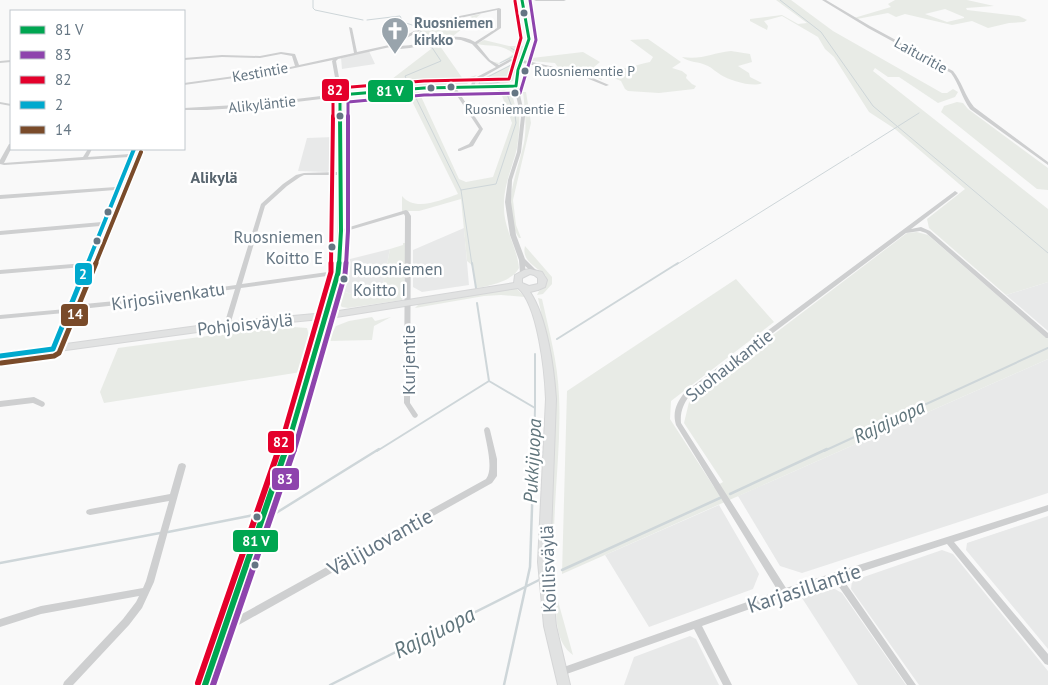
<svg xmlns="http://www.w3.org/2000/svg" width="1048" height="685" viewBox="0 0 1048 685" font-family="'PT Sans',sans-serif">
<rect width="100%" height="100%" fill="#f9f9f9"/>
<path fill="#e8e9e9" d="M369,51L375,64L342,69L341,58Z
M334,137L333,170L327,172L298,171L307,138Z
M464,228L469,285L422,292L413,287V250Z
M390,249L381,294H351L340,290L345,274L346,260Z
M1048,282V331L1006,295Z
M1048,359V493L802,573L780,566L738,496Z
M719,505L759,574L753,589L649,627L605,555Z
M1048,516V649L966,550L967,543Z
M942,550L953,554L1048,671V685H919L851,589L852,581Z
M833,588L842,593L906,685H858L802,598Z
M690,636L696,639L719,685H624L634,657Z"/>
<path fill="#e8ebe6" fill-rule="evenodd" d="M776,0H791L833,31L942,93H947L953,89L958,92L955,97L938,103L899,77H888L875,68L873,71L1048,209V282L1006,295L929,228L927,219L965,189L895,129L869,112L834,57L825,49L818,37L782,16L764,21L768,26L767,30L750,21V19L782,15L798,24L807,23Z
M895,0H967L994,6L966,8L967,10L1019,16L1027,20L1024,22L1009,23L988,28L972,21L952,25L905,14L896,17L888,13L857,19L854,18L891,7L888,4ZM945,9L964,17V18L947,22L925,14Z
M481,14L453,36L426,42L421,36L416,34L425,27L437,23L442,27C454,24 463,24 472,17L470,16Z
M520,14L527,41L518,61L513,81L503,84H476V81L495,71L477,81L512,64L513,58L498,64L490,61L499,63L514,54C501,43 490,47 477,44L484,40L509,46H523L526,39Z
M447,39L440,46L463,79L477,75L467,84L379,89L431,49L427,43Z
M648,39L681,62L672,68L682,71L687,75L686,78L692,84L696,86L694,89L659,93L628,91L625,89L621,81L614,78H602V80L579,71L563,70L557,66L555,63L531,61L532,58L583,52L600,62L594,67C611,76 633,65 650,62L653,57L630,40Z
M731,51L750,54L752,62L738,66L749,73L750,77L762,83C753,88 729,80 721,75C716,72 712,68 708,66C698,61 690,63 682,57C702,60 712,53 731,51Z
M504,90L512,93L515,106L519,109C520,122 519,135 517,148C512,169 503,186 504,208C504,229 517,247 519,268C513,281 489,286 476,288L473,266L467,261L461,199L419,211H402V196C415,212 441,200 458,194L408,93L419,92L459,179L466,182L493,177L512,123L501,93L495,91Z
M523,92H526L531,123L513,200L516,225L521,238H519C500,208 517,174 524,143C527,126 525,109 523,92Z
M957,102L963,103L968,109L1048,168V190L1037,189L941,112L944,106Z
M917,232L928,235L1045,337L1048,335V359L562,574L567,391L736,279L774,322L671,401L670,419L714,487L723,482L684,423L690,398L907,233Z
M403,243H406L404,296L402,300L348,308L342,307L338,303L340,290L351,294H381L390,249L403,245Z
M525,246L552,277V284L543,294L537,295L539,291L546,284V276C537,267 521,261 525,246Z
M505,287L516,288L525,297L501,295L484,296L415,308L419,304L473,295Z
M538,298L542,299C549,331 558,363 559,396C562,458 549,521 556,583H554C543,524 555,463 555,403C555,367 545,333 538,298Z
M372,317L375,321L391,317L374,326L372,340L328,341L336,326L349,321Z
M293,327L307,328L311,344L301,372L104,403L100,392L118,348L230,333Z
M556,601H558L573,655C556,643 556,619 556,601Z"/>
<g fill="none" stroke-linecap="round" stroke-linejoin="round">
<path stroke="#ced6d9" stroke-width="1" d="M313,0V8L315,10L363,20
M780,0L821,32L873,106L1048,253
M367,20L400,16L403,22L418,27
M420,30L427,41
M511,48L519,53C509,79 508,84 479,84L480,81L515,63
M500,63L518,54
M410,87L405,76L441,61L429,43
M413,92L461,190L472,265
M851,156L919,113
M461,190L496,184L516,123L515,115L507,94L499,91
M676,265L849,157"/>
<path stroke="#ced6d9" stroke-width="2" d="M472,263L476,288
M477,303L489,381L535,408L534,451
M557,339L678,263
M535,354V408
M377,451L489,381
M824,451L1048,348"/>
<path stroke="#ced6d9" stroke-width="2.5" d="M730,494L827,449
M276,513L379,449
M168,532L254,515
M0,563L160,533
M562,570L720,498
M330,685L539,580
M504,685L530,567L534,449"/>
<defs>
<path id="major" d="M530,269L542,272L547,280L545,287L538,290L530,292C547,317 554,368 556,399L550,562L556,626L570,685H558L544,626L538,562L546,399C545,372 538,305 518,288L330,318L284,475L211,685H199L274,475L321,319L227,328L0,359V353L227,322L326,313L514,283L515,275L524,270ZM530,274L534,275L538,278V284L529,286L522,283V278Z"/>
</defs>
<use href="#major" stroke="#d5d6d7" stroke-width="2"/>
<path fill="#cecfd0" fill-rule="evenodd" d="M520,0H524L531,39L523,60L581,73L609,85L606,86L579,75L523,63L520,70L518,86L525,117L521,152L512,180L511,202L516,235L525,259L538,272L537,273H533L525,266L526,273L525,274L523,275L520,273L519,260L510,235L505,202L508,180L517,152L521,117L514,87L456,88L483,129L473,146L460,151H458V149L469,144L479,129L452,88L406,90L343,96V229L406,210L408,211L411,216L410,403L418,415L417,417L415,418L413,417L404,403L405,216L404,214L343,232V256L341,273L329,316L326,318L323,316L334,275L241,288L230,325L227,327L224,325L235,289L136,303L72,310L56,349L53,351L50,349L64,313L0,319V315L66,309L65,308L67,306L83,267L0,274V270L85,263L100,226L0,235V231L102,222L115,190L0,199V195L116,187L129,157L4,165L0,164V160L9,144H11V149L4,163L83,157L88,149H92L88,157L130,154L132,149H136L74,305L136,299L236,285L261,204L283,184L296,175L304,173L338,172V97L253,107L207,110H184V108L253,104L338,94L332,61L333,60L271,73L184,85V83L271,71L295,66L292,56L281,54L260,58L222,57L184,60V58L222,55L260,56L281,52L295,54L299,65L354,53L349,27L352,28L357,52L389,45L430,22L499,8L501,9V28L477,44L490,60L499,65L510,59L513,60L476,81L475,85H514L516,70L527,39ZM497,10V28L475,42C450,27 421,50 394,45L432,24ZM451,39L461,40L472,44L488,61L496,67L473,79L471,85C429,86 385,89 342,94L336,61L338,59L390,47L400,49L410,48ZM304,175H338L337,256L335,271L242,284L265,206L287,186L300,177Z
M534,0H566L564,1H536Z
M822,0H826L870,26L953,71C962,82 965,96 974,107L1048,162V165L970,109C962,98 959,84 951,73L868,28Z
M11,60V62L0,63V61Z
M0,102L11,104V106L0,104Z
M955,191L958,193L957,194L911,229L921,227L930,231L1048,333V338H1046L926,233L920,231L906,233L689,396C683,405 680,412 681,423L786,588L1048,505V511L954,542L1048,654V665L1045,664L947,544L842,578L916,685H907L835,581L784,597L702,626L732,685H723L694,629L561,676L558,675L557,672L558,669L561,668L778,591L676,425C672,412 677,402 685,392Z
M34,397L44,402L45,404L44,406L42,407L33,403L0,407V401Z
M487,427L489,428L490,430L497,459V476L492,483L228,631L225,632L222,631L221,628L222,625L486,479C494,469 486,442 484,430L485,428Z
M182,463L185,464L186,466L154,582L142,608L129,625L73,685H63L64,682L123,619L136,602L139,596L41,614L0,627V619L41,606L143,588L146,581L169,501L90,515L87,514L86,512L87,510L90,509L170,494L178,466L179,464Z"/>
<use href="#major" fill="#e1e2e2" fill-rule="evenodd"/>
<defs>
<path id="bus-1-far3" d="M516,86L518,70L529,39L522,0
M340,95L424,88L516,86
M340,95V117"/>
<path id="bus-1-far2" d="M339,265L341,231L340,116"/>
<path id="bus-1-far1" d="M286,451L338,273L339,263"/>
<path id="bus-1" d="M205,685L286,449"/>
<path id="bus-2-far3" d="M348,117V102L424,95L520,93L536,40L530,0"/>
<path id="bus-2-far2" d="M346,265L348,231V116"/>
<path id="bus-2-far1" d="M294,451L345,274L346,263"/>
<path id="bus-2" d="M213,685L294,449"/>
<path id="bus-3-far3" d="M333,117V92L339,88L424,81L509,79L521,38L515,1"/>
<path id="bus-3-far2" d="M331,265L333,116"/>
<path id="bus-3-far1" d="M279,451L331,272V263"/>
<path id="bus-3" d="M198,683L279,449"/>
<path id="bus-4-far1" d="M87,265L134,149"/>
<path id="bus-4" d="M0,356L53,349L88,263"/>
<path id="bus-5-far1" d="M95,265L141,152"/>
<path id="bus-5" d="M1,363L54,356L59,353L96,263"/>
</defs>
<use href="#bus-1-far3" stroke="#fff" stroke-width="5.5"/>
<use href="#bus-1-far2" stroke="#fff" stroke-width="7"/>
<use href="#bus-1-far1" stroke="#fff" stroke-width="9"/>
<use href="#bus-1" stroke="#fff" stroke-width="10"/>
<use href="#bus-2-far3" stroke="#fff" stroke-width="5.5"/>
<use href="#bus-2-far2" stroke="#fff" stroke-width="7"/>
<use href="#bus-2-far1" stroke="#fff" stroke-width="9"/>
<use href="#bus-2" stroke="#fff" stroke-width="10"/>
<use href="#bus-3-far3" stroke="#fff" stroke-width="5.5"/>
<use href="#bus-3-far2" stroke="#fff" stroke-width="7"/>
<use href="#bus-3-far1" stroke="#fff" stroke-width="9"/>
<use href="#bus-3" stroke="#fff" stroke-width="10"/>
<use href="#bus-4-far1" stroke="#fff" stroke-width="7"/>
<use href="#bus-4" stroke="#fff" stroke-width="9"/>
<use href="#bus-5-far1" stroke="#fff" stroke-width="7"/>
<use href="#bus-5" stroke="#fff" stroke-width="9"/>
<use href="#bus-1-far3" stroke="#00a651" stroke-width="3"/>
<use href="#bus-1-far2" stroke="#00a651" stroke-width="4"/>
<use href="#bus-1-far1" stroke="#00a651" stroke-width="5"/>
<use href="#bus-1" stroke="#00a651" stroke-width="6"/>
<use href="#bus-2-far3" stroke="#8e44ad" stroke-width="3"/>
<use href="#bus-2-far2" stroke="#8e44ad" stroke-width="4"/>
<use href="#bus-2-far1" stroke="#8e44ad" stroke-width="5"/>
<use href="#bus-2" stroke="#8e44ad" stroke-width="6"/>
<use href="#bus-3-far3" stroke="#e4002b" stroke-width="3"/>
<use href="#bus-3-far2" stroke="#e4002b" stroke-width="4"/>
<use href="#bus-3-far1" stroke="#e4002b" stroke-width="5"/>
<use href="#bus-3" stroke="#e4002b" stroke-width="6"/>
<use href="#bus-4-far1" stroke="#00a9ce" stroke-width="4"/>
<use href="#bus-4" stroke="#00a9ce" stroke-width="5"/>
<use href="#bus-5-far1" stroke="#7a4b2a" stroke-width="4"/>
<use href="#bus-5" stroke="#7a4b2a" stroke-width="5"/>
</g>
<defs>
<symbol id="church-pin" viewBox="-11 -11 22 30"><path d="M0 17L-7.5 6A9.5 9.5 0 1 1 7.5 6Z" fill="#99a4ac" stroke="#fff"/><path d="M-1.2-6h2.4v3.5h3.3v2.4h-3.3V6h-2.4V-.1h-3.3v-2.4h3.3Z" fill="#fff"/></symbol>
</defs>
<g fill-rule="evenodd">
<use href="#church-pin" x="379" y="15" width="32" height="43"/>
</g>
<g fill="#657683" stroke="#fff" stroke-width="2">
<circle cx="524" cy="13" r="4.5"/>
<circle cx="525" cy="71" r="4.5"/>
<circle cx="451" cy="87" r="4.5"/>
<circle cx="431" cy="88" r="4.5"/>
<circle cx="515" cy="93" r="4.5"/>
<circle cx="340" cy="116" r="4.5"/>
<circle cx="108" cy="212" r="4.5"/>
<circle cx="97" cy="241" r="4.5"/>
<circle cx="332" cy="247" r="4.5"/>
<circle cx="344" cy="279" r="4.5"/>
<circle cx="257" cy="517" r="4.5"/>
<circle cx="255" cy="565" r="4.5"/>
</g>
<g text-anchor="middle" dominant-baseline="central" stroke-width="5" stroke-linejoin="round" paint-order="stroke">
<g font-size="14" fill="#657683" stroke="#fff" text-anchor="start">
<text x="534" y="71">Ruosniementie P</text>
<text x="515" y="109" text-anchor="middle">Ruosniementie E</text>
</g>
<g font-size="15" font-weight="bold" fill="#657683" stroke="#fff" text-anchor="start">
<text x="414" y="22">Ruosniemen<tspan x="414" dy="17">kirkko</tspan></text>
</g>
<g font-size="15" fill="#657683" stroke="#fff">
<text transform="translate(921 55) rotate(29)">Laituritie</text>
<text transform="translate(260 72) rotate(-10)">Kestintie</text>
<text transform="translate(262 104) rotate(-6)">Alikyläntie</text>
</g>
<g font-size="16" font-weight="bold" fill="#57646e" stroke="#fff">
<text x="214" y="177">Alikylä</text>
</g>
<g font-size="17" fill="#657683" stroke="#fff" text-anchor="end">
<text x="323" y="237">Ruosniemen<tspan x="323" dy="21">Koitto E</tspan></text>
<text x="353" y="269" text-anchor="start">Ruosniemen<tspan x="353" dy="21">Koitto I</tspan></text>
</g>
<g font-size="18" fill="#657683" stroke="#fff">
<text transform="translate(168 296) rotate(-8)">Kirjosiivenkatu</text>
<text transform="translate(245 324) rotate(-6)">Pohjoisväylä</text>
<text transform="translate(408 360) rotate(-90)">Kurjentie</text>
<text transform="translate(729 365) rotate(-38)">Suohaukantie</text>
<text transform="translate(548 569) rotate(-92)">Koillisväylä</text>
</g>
<g font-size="19" font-style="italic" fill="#60757c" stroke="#fff">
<text transform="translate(889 421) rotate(-25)">Rajajuopa</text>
<text transform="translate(532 461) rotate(-87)">Pukkijuopa</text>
</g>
<g font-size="21" fill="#657683" stroke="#fff">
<text transform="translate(380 542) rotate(-29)">Välijuovantie</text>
<text transform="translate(804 588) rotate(-18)">Karjasillantie</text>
</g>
<g font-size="22" font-style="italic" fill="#60757c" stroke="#fff">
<text transform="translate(434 632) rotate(-27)">Rajajuopa</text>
</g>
</g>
<g stroke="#fff" stroke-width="2">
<rect x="321" y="78" width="29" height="24" rx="5" fill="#e4002b"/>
<rect x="367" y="79" width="47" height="24" rx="5" fill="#00a651"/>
<rect x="74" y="262" width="19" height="24" rx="5" fill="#00a9ce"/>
<rect x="60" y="303" width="29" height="24" rx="5" fill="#7a4b2a"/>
<rect x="267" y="430" width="28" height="24" rx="5" fill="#e4002b"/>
<rect x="271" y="467" width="29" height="24" rx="5" fill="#8e44ad"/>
<rect x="232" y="529" width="47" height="24" rx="5" fill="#00a651"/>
</g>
<g font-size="14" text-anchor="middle" font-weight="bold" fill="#fff">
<text x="335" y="95">82</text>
<text x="390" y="96">81 V</text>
<text x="83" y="279">2</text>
<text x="75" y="319">14</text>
<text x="281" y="447">82</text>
<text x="285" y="484">83</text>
<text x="256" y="546">81 V</text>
</g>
<rect x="10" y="10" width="175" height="140" fill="#ffffff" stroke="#c1c8cd"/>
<rect x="20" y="26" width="25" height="8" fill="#00a651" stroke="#c1c8cd"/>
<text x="55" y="35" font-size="15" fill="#657683">81 V</text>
<rect x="20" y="51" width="25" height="8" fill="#8e44ad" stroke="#c1c8cd"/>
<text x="55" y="60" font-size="15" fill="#657683">83</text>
<rect x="20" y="76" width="25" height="8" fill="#e4002b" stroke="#c1c8cd"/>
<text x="55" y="85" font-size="15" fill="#657683">82</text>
<rect x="20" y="101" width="25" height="8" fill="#00a9ce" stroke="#c1c8cd"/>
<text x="55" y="110" font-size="15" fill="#657683">2</text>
<rect x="20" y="126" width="25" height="8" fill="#7a4b2a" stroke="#c1c8cd"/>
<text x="55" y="135" font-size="15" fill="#657683">14</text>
</svg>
